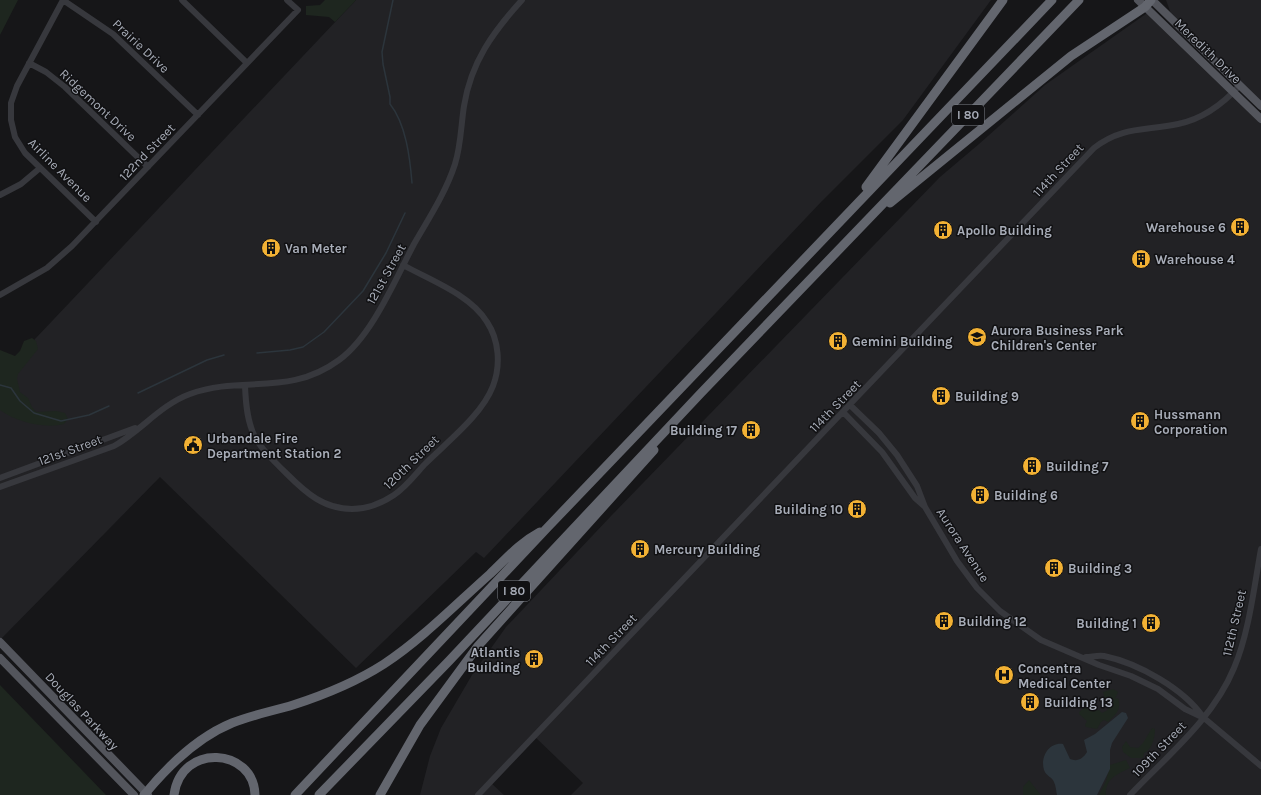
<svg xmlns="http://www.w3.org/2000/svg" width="1261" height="795" viewBox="0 0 1261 795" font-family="Karla,sans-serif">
<rect width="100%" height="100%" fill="#161618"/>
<path fill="#222225" d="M356,0H991L903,120L822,201L484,558L476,552L356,668L160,477L0,640V376Z
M1166,0H1261V106L1174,22Z
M1150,11L1261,119V795H571L583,783L534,736L490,782L504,795H420L430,756L441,728L472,675L506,627L611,516L940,177L979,144L1045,85Z"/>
<path fill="#1e261f" d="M0,0H18L0,35Z
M325,0H356L335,22L329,17L306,15V6L320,5Z
M32,338L36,341L38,349L18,374L17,379L20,392L28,398L32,407L36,412L56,411L65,413L68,419L64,424C45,429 16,422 0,410V350L15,356L20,351L24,341Z
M0,685L106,795H0Z
M1113,689L1118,692L1115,699L1118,698C1122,710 1115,715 1108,722L1104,720L1101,722L1097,729L1086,727L1085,725L1087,721L1079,714V712L1086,707L1090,711L1099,710L1102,713L1108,710L1103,692Z
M1152,728L1155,729C1155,737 1152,750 1144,753L1143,758H1131L1123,752L1122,747L1126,741L1130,747L1138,748L1143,743Z
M1126,760L1130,768C1117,774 1105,779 1106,795H1099L1106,781L1110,765Z
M1029,780L1040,794V795H1023V787Z"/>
<path fill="#2c353c" d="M1122,712L1126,713L1128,718L1112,743L1110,750V769L1097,795H1057C1056,791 1056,786 1054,782C1052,777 1046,776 1044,770C1040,757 1049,742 1063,744L1070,759C1077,762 1083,759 1087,752L1084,740L1095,734Z"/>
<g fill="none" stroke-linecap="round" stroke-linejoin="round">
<path stroke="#2c353c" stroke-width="1.5" d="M393,0L382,52L383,64L390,97V104C406,124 410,158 412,183
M257,353L290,350L303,347L324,332L363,291L386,253L405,213
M0,385L11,388L20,401L34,413L61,421L89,415L109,406
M138,393L207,360L224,355"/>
<path stroke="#37383d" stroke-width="6" d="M63,0L17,86L11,103V120L15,137L25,153L96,222
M63,0L113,34L198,115
M182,0L247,63
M29,63L46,72L65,87L148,167
M0,195L21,184L40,168
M0,295L47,268L72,246L298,10L287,0
M245,386C247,433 254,442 287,474C306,493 324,509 352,509C367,509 382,503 394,495C406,487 415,475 424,465C447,442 482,415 493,386C501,365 499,340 487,322C471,295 430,280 403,265
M850,405L879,433L897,455L917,486L925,507L957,561L977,588L1000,611L1041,640L1099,665L1131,676L1158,689L1185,709L1204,718L1261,766
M843,412L882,452L915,498L924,506
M0,478L135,428
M0,487L114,446C141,431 160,405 190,394C242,375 289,397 339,360C372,336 395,280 414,244C429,218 446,192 455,164C461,145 461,125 464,106C471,62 493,32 522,0
M1086,657C1091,657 1098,655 1104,656C1138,663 1184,689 1203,717
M478,795L1094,148C1122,126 1146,131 1178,124C1203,119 1223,104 1240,85
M1130,795C1167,756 1213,719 1234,668C1249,633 1254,587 1261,549"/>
<path stroke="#53555c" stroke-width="8" d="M1138,0L1261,119
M1152,0L1261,106
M0,642L148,795
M0,658L134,795"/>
<path stroke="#63666e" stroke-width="9" d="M866,187L1003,0
M890,203L1071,56L1145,7L1151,0
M144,795C167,767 198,737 232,723C252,715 273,711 293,705C324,695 356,682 384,664C422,639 455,605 490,574C507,558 518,544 540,532
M174,795C181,742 254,748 255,795
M295,795L547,528L1052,0
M319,795L449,661L701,393L1079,0
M380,795L420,725L478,646L654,450"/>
</g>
<defs>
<symbol id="building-disc" viewBox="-11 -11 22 22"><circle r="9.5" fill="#f2b134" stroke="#111113"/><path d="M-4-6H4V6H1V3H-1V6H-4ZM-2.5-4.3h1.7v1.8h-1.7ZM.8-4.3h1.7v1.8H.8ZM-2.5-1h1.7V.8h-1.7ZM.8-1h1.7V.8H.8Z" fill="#111"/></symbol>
<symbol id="school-disc" viewBox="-11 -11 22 22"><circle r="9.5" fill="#f2b134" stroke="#111113"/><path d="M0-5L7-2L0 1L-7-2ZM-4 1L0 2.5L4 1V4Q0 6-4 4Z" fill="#111"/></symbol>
<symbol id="civic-disc" viewBox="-11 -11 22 22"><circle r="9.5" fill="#f2b134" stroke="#111113"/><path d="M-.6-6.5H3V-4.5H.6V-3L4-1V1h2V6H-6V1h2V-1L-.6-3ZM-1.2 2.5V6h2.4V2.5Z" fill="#111"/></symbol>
<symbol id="hospital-disc" viewBox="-11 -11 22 22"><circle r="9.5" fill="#f2b134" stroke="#111113"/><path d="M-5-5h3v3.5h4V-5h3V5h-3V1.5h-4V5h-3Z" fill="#111"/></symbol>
</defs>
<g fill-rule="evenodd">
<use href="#building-disc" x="1229" y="216" width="22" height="22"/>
<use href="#building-disc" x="932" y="219" width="22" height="22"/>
<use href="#building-disc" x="260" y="237" width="22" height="22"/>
<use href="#building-disc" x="1130" y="248" width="22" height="22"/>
<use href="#school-disc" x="966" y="326" width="22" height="22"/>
<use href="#building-disc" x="827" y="330" width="22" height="22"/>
<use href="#building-disc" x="930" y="385" width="22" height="22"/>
<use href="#building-disc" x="1129" y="410" width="22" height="22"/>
<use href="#building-disc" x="740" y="419" width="22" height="22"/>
<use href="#civic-disc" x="182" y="434" width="22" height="22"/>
<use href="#building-disc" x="1021" y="455" width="22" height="22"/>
<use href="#building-disc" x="969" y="484" width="22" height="22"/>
<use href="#building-disc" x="846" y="498" width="22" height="22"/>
<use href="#building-disc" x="629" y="538" width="22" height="22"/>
<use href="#building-disc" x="1043" y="557" width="22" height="22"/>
<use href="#building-disc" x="933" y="610" width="22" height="22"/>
<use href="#building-disc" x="1140" y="612" width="22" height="22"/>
<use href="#building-disc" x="523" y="648" width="22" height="22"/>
<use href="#hospital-disc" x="993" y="664" width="22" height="22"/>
<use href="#building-disc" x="1019" y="691" width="22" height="22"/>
</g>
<g text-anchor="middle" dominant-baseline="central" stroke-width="3" stroke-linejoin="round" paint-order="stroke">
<g fill="#111113" stroke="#7b7e86" stroke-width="1">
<rect x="952" y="105" width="32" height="20" rx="3"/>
<rect x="498" y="581" width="32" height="20" rx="3"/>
</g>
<g font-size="12" font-weight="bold" fill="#a8adb8">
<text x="968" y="115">I 80</text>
<text x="514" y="591">I 80</text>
</g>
<g font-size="13" fill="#a8adb8" stroke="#111113">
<text transform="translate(141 46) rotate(43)">Prairie Drive</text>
<text transform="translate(1208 51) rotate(44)">Meredith Drive</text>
<text transform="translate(98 105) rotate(43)">Ridgemont Drive</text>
<text transform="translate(147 152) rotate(-46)">122nd Street</text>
<text transform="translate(60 170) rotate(45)">Airline Avenue</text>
<text transform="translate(1058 170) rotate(-47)">114th Street</text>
<text transform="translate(386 274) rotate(-61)">121st Street</text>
<text transform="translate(835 406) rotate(-46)">114th Street</text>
<text transform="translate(70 450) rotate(-20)">121st Street</text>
<text transform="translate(411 462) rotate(-44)">120th Street</text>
<text transform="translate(963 545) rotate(57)">Aurora Avenue</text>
<text transform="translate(1234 623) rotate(-77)">112th Street</text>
<text transform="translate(611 640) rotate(-46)">114th Street</text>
<text transform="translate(82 711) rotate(47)">Douglas Parkway</text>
<text transform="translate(1159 749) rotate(-46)">109th Street</text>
</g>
<g font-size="13" font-weight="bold" fill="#a8adb8" stroke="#111113" text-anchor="start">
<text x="1226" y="227" text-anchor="end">Warehouse 6</text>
<text x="957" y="230">Apollo Building</text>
<text x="285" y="248">Van Meter</text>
<text x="1155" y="259">Warehouse 4</text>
<text x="991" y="330">Aurora Business Park<tspan x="991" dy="15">Children's Center</tspan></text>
<text x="852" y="341">Gemini Building</text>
<text x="955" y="396">Building 9</text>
<text x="1154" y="414">Hussmann<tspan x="1154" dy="15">Corporation</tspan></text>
<text x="737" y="430" text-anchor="end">Building 17</text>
<text x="207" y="438">Urbandale Fire<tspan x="207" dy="15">Department Station 2</tspan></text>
<text x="1046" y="466">Building 7</text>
<text x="994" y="495">Building 6</text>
<text x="843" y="509" text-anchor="end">Building 10</text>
<text x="654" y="549">Mercury Building</text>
<text x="1068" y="568">Building 3</text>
<text x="958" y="621">Building 12</text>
<text x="1137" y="623" text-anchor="end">Building 1</text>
<text x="520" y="652" text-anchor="end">Atlantis<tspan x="520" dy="15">Building</tspan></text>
<text x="1018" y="668">Concentra<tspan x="1018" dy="15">Medical Center</tspan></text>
<text x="1044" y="702">Building 13</text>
</g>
</g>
</svg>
